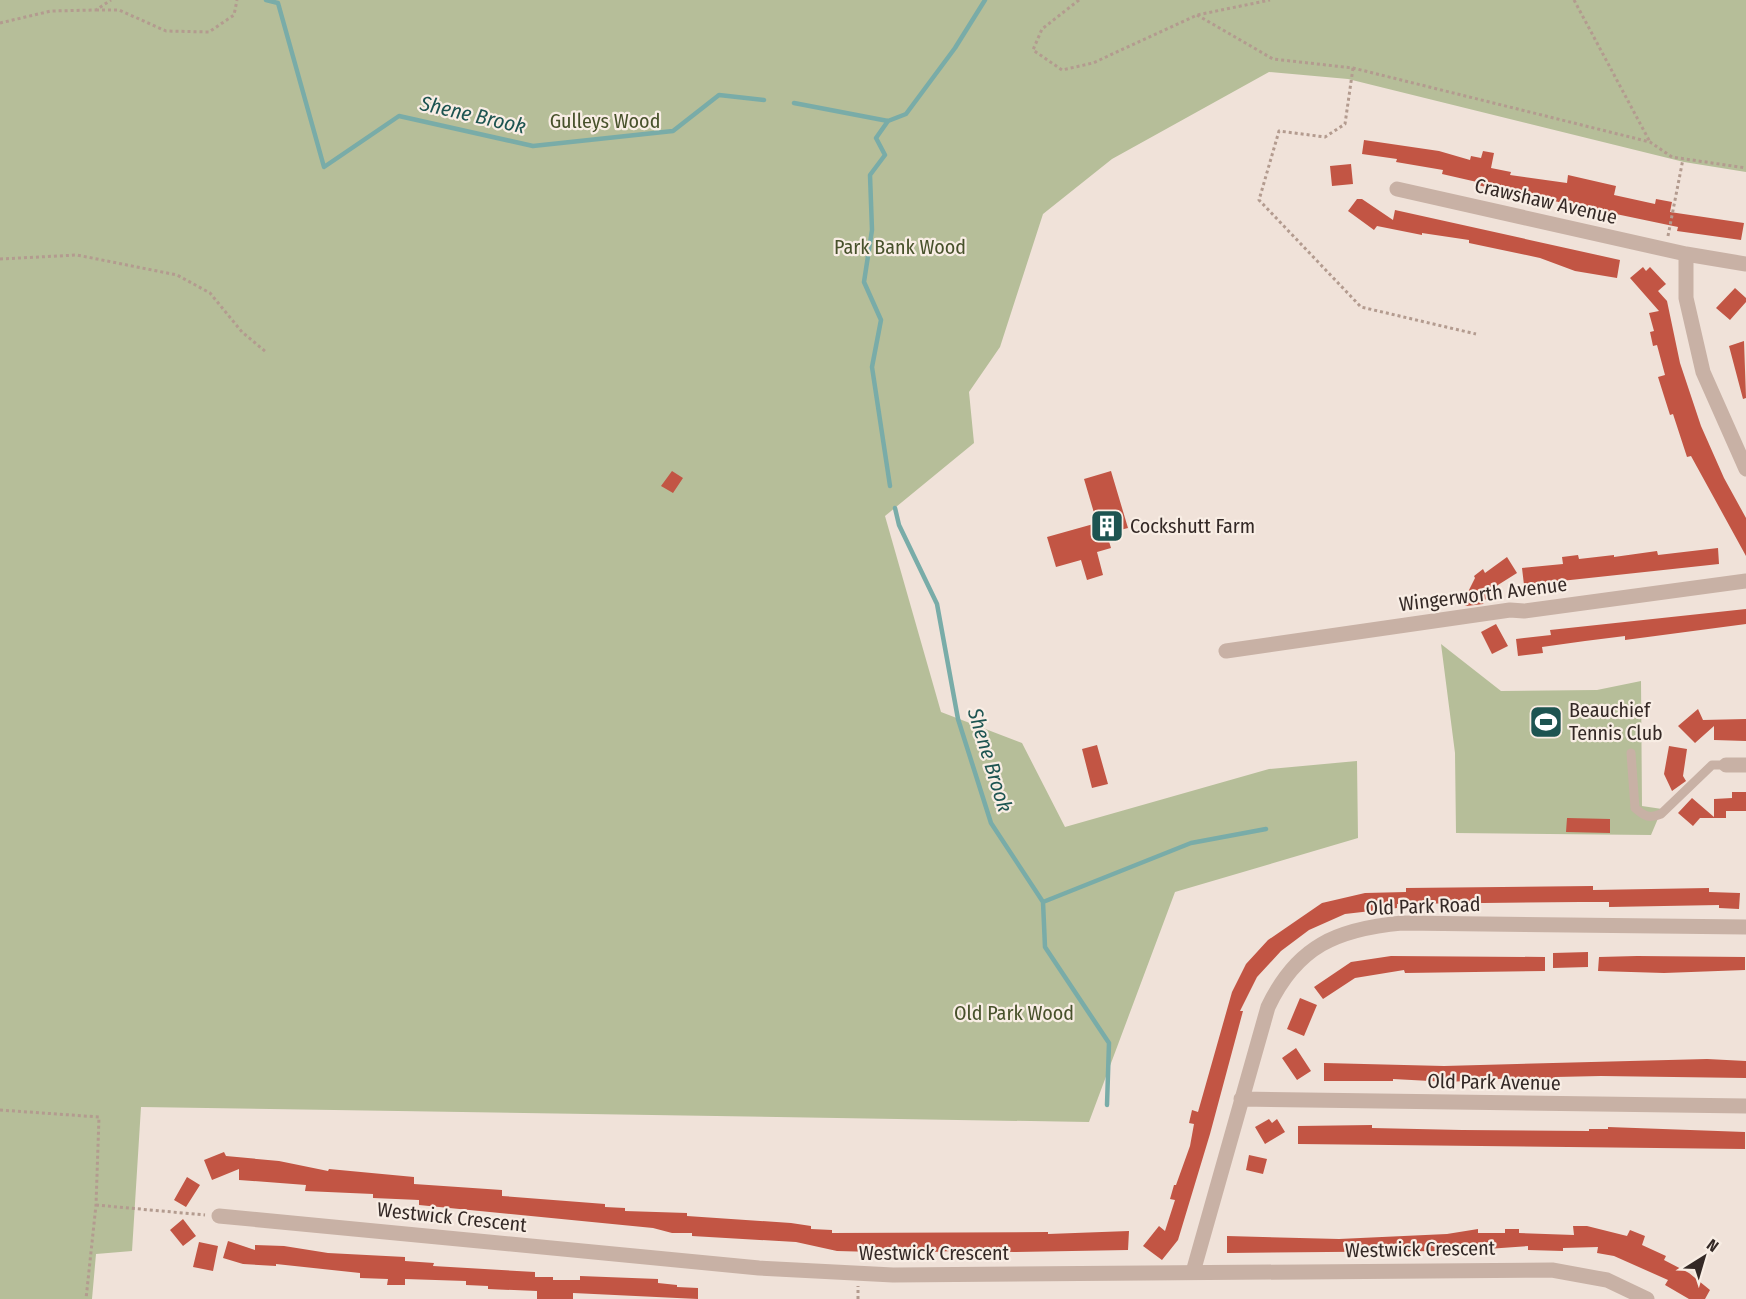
<svg xmlns="http://www.w3.org/2000/svg" width="1746" height="1299" viewBox="0 0 1746 1299" font-family="'Fira Sans Condensed',sans-serif">
<rect width="100%" height="100%" fill="#f0e2d9"/>
<path fill="#b6be99" d="M0,0H1746V172L1684,162L1348,79L1269,72L1112,159L1043,214L1000,347L969,392L974,443L885,516L941,712L1022,743L1065,827L1269,769L1357,761L1358,838L1175,892L1089,1122L141,1107L132,1251L96,1254L92,1299H0Z
M1441,644L1501,691L1597,690L1641,681L1642,806L1662,809L1651,835L1456,833L1455,753Z"/>
<g fill="none" stroke-linecap="round" stroke-linejoin="round">
<path stroke="#79aca8" stroke-width="4.5" d="M266,0L278,3L324,167L399,116L533,146L673,131L719,95L764,100
M794,103L888,121L906,114L955,48L985,0
M888,121L876,138L885,155L870,175L872,230L864,282L881,320L872,367L890,486
M895,508L899,525L937,604L958,719L991,823L1043,902L1045,947L1109,1043L1107,1105
M1043,902L1191,843L1266,829"/>
</g>
<path fill="#c25544" d="M1364,140L1439,151L1470,160L1471,156L1481,158L1483,151L1494,153L1491,168L1511,172L1510,175L1567,183L1568,175L1616,186L1614,195L1655,204L1656,199L1672,202L1670,212L1744,223L1741,240L1677,231L1678,227L1477,185V182L1442,174L1443,170L1396,162L1397,159L1362,154Z
M1351,164L1353,184L1332,186L1330,166Z
M1357,199H1362L1393,220L1395,210L1620,260L1617,278L1575,271L1540,258L1469,243V240L1422,233V235L1377,226L1374,230L1348,211Z
M1643,267L1646,271L1650,267L1666,284L1658,291L1667,301L1680,363L1701,426L1724,478L1746,518V556L1691,456L1687,457L1673,414L1670,415L1658,377L1665,375L1657,345L1653,346L1650,332L1654,331L1649,313L1659,311L1630,278Z
M1735,288L1746,298V302L1730,320L1716,308Z
M1744,341L1746,398L1743,399L1729,346Z
M672,471L683,478L673,493L661,486Z
M1111,471L1128,528L1120,530L1121,535L1108,538L1111,548L1097,552L1103,575L1087,580L1081,560L1056,567L1047,537L1097,523L1084,479Z
M1718,548L1719,564L1524,585L1522,568L1563,564L1562,557L1578,555L1579,559L1614,555V557L1657,551L1658,555Z
M1507,557L1517,573L1490,590L1483,604L1467,606L1462,604L1475,578L1474,576L1483,569L1485,573Z
M1746,609V624L1625,640V636L1585,641L1542,647L1543,653L1518,656L1516,639L1551,635L1550,630Z
M1496,624L1508,646L1492,654L1481,632Z
M1698,709L1703,720L1746,719V741L1714,740V726L1695,743L1678,726Z
M1097,745L1108,784L1092,788L1082,749Z
M1669,746L1687,749L1683,776L1686,781L1672,791L1664,774Z
M1732,792H1746V811H1726V818H1700L1693,826L1678,813L1692,798L1714,817V799L1732,798Z
M1567,818L1610,819V833L1566,832Z
M1593,886V890L1709,888V892L1740,893L1739,909L1719,908V905L1609,907V902H1580L1397,904V908L1345,914L1309,930L1281,951L1257,977L1240,1011H1243L1210,1134L1178,1240L1162,1260L1143,1246L1159,1226L1165,1231L1175,1200L1170,1199L1174,1185H1176L1190,1146L1194,1124L1189,1123L1192,1110L1198,1112L1232,992L1246,964L1268,940L1322,903L1365,893L1406,892V888Z
M1588,952V967L1553,968V953Z
M1391,956L1545,957V971L1405,973L1404,970L1355,978L1323,999L1314,987L1351,962Z
M1637,956L1745,957V970L1664,973L1598,971L1599,957Z
M1300,998L1317,1005L1304,1036L1287,1029Z
M1296,1048L1311,1071L1297,1080L1282,1058Z
M1707,1059L1746,1061V1078L1601,1076L1555,1077L1554,1080H1528V1077L1449,1082L1393,1079V1081H1324V1063L1444,1066Z
M1269,1119L1272,1123L1277,1119L1285,1132L1265,1144L1255,1127Z
M1372,1125V1128L1462,1130L1589,1131V1129H1608V1127L1745,1132V1149L1298,1144V1126Z
M224,1152L226,1156L279,1161L328,1171L329,1169L414,1177V1184L502,1190V1196L605,1204V1207L625,1208V1211L687,1213V1216L791,1223L811,1226V1229L832,1230V1233L1048,1232V1234L1129,1231L1128,1250L1013,1252L972,1250L913,1253L837,1251L796,1242L692,1236V1233H672L653,1228L419,1205V1200L373,1198V1194L305,1191L306,1185L239,1180V1169L212,1180L204,1160Z
M1249,1155L1267,1159L1263,1174L1246,1170Z
M187,1177L200,1185L186,1207L174,1200Z
M183,1219L196,1236L183,1246L170,1230Z
M1573,1226H1587L1627,1236L1630,1230L1645,1236L1642,1245L1666,1256L1664,1260L1689,1273L1710,1290L1705,1299H1689L1665,1285L1668,1280L1614,1256L1597,1253L1598,1247L1563,1248V1251L1528,1250V1246L1487,1249V1246L1443,1251L1227,1253V1236L1339,1239L1447,1234L1478,1229V1233H1505V1229H1519V1233L1574,1235Z
M228,1241L255,1250V1245L284,1246L328,1253L405,1257V1261L434,1263L433,1266L535,1272V1277H553V1280H580V1276L658,1279V1283L677,1285V1287L698,1288V1299L573,1293V1299H537V1291L488,1289V1286L466,1285V1281L405,1279V1285H387L388,1279L360,1278V1273L276,1264V1266L243,1264L223,1258Z
M199,1242L218,1246L213,1271L193,1267Z"/>
<g fill="none" stroke-linecap="round" stroke-linejoin="round">
<path stroke="#b39b8f" stroke-width="3" stroke-dasharray="3 3" stroke-linecap="butt" d="M1079,0L1042,29L1033,50L1062,70L1093,63L1197,15L1270,0
M1574,0L1650,142
M96,10H119L166,31L209,32L234,15L237,0
M1197,15L1273,59L1353,68L1650,142L1672,157L1746,168
M0,23L51,11L96,10L111,0
M1353,68L1345,124L1325,137L1279,131L1259,200L1361,307L1476,334
M1668,236L1683,159
M0,259L77,255L177,275L210,293L242,332L266,352
M0,1110L99,1117L96,1205L86,1299
M96,1205L205,1215
M858,1299V1286"/>
<path stroke="#c8b1a5" stroke-width="9" d="M1631,753L1635,808C1644,816 1649,819 1661,814L1712,765H1726"/>
<path stroke="#c8b1a5" stroke-width="15" d="M1397,189L1686,254L1746,264
M1686,254V298L1703,372L1746,469
M1226,651L1510,610L1524,611L1746,581
M1726,765H1746
M1241,1099L1746,1106
M219,1216L759,1268L893,1275L1552,1270L1607,1280L1647,1299
M1193,1272L1268,1007C1297,946 1337,929 1402,923L1746,927"/>
</g>
<defs>
<symbol id="building-square" viewBox="-11 -11 22 22"><rect x="-9" y="-9" width="18" height="18" rx="4" fill="#1d5451" stroke="#f8ede4"/><path d="M-4-6H4V6H1V3H-1V6H-4ZM-2.5-4.3h1.7v1.8h-1.7ZM.8-4.3h1.7v1.8H.8ZM-2.5-1h1.7V.8h-1.7ZM.8-1h1.7V.8H.8Z" fill="#fff"/></symbol>
<symbol id="stadium-square" viewBox="-11 -11 22 22"><rect x="-9" y="-9" width="18" height="18" rx="4" fill="#1d5451" stroke="#f8ede4"/><path d="M0-5a6.5 5 0 1 0 0 10a6.5 5 0 1 0 0-10ZM-3.5-1.8h7v3.6h-7Z" fill="#fff"/></symbol>
</defs>
<g fill-rule="evenodd">
<use href="#building-square" x="1088" y="507" width="38" height="38"/>
<use href="#stadium-square" x="1527" y="703" width="38" height="38"/>
</g>
<g text-anchor="middle" dominant-baseline="central" stroke-width="4.5" stroke-linejoin="round" paint-order="stroke">
<g font-size="20" fill="#47512b" stroke="#f8ede4">
<text x="605" y="121">Gulleys Wood</text>
<text x="900" y="247">Park Bank Wood</text>
<text x="1014" y="1013">Old Park Wood</text>
</g>
<g font-size="20" fill="#342926" stroke="#f8ede4">
<text transform="translate(1546 201) rotate(13)">Crawshaw Avenue</text>
<text transform="translate(1483 594) rotate(-7)">Wingerworth Avenue</text>
<text transform="translate(1423 906) rotate(-2)">Old Park Road</text>
<text transform="translate(1494 1082) rotate(1)">Old Park Avenue</text>
<text transform="translate(452 1217) rotate(6)">Westwick Crescent</text>
<text transform="translate(1420 1249) rotate(-1)">Westwick Crescent</text>
<text x="934" y="1253">Westwick Crescent</text>
</g>
<g font-size="20" fill="#342926" stroke="#f8ede4" text-anchor="start">
<text x="1130" y="526">Cockshutt Farm</text>
<text x="1569" y="710">Beauchief<tspan x="1569" dy="23">Tennis Club</tspan></text>
</g>
<g font-size="21" font-style="italic" fill="#1d5451" stroke="#f8ede4">
<text transform="translate(473 115) rotate(13)">Shene Brook</text>
<text transform="translate(990 760) rotate(73)">Shene Brook</text>
</g>
</g>
<g transform="translate(1704 1257) rotate(37)" stroke="#f8ede4" stroke-width="4.5" paint-order="stroke">
<path d="M0-4.5L10 22L0 15L-10 22Z" fill="#342926"/>
<text y="-9" font-size="16" font-weight="bold" text-anchor="middle" fill="#342926">N</text>
</g>
</svg>
